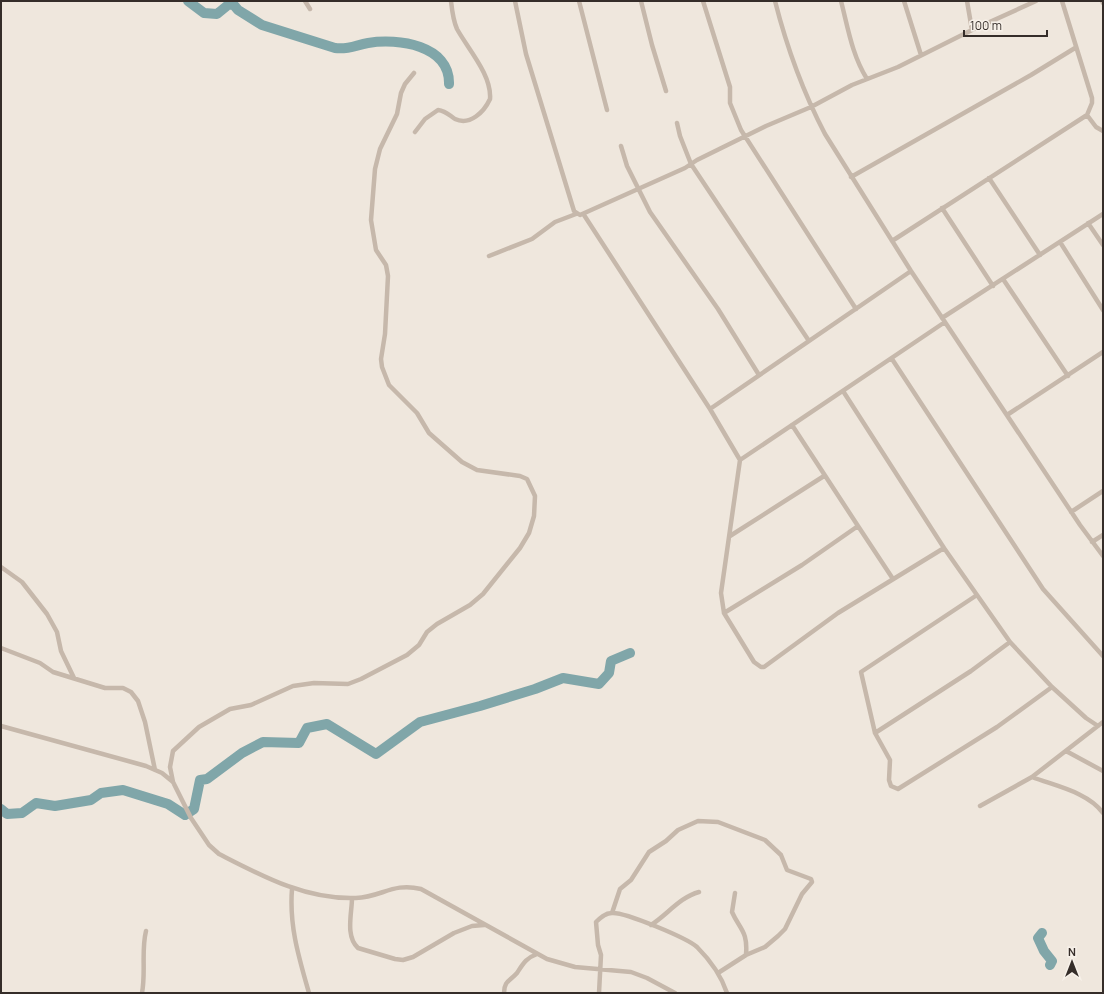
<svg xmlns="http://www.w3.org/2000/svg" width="1104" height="994" viewBox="0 0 1104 994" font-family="Manrope,sans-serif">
<rect width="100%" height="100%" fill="#efe7dd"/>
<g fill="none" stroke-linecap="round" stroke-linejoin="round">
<path stroke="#80a6a9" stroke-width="10" d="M188,1L204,13L217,14L228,5L233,4L238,10L262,25L335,48C348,50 356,45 368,43C398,38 450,45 449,84
M1,809L7,814L22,813L36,803L55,806L91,800L101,793L123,790L168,804L185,815L194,809L200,780L207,779L242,753L263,742L299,743L307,728L327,724L376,754L420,722L480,706L535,689L563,678L599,684L609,673L611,661L630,653
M1042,933L1038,938L1044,951L1052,961L1050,965"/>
<path stroke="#c6b8ab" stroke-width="4.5" d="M305,1L310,9
M515,1L526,54L574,211L580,215L685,168L697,160L766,126L811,107L852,85L898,67L972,30L1036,1
M579,1L607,110
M641,1L652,45L666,91
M703,1L730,87V103L741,130L856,309
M775,1C787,48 803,92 825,134L911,271L1080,525L1103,556
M841,1C848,28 852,55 867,79
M904,1L921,55
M967,1L972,30
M1102,1L1103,3
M1087,115L1096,127L1103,131
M677,123L680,136L691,164L809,341
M415,132L425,119L438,110C446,111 449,115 455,119C470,126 484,112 490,99C492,75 468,49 457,29C453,20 452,10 451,1
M621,146L627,166L650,212L718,309L759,375
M851,177L1031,75L1075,48
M989,178L1040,255
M942,208L993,286
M584,215L710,409L740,460L721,593L724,613L802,565L858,526L792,425
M1088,223L1103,245
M892,241L1087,115L1092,103V98L1062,1
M1060,242L1103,310
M489,256L532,239L555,222L576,214
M1003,279L1068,376
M942,318L1103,214
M892,359L1043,589L1103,656
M843,391L944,548L1010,642L1052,687L1086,718L1098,726
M710,409L911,271
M1007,415L1103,352
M740,460L945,322
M1071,512L1103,491
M858,526L893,579
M730,536L824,476
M1092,542L1103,535
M1,567L22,582L47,614L57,632L61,651L74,678
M977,595L861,672L875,733L890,760L889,780L891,786L898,789L997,727L1052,687
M724,613L754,662L761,667H764L838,613L944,548
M1,648L40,663L53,672L105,688H123L131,692L138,701L145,722L155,770
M1,726L146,766L162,773L173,782L191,818L209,845L219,854C262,876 306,900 356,898C382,897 393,882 421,889L547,959L575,967L631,972L647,978L675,993
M875,733L971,671L1010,642
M1066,751L1103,771
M1032,777C1055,786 1088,792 1103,813
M173,782L170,767L173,751L199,727L230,709L251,705L293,686L314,683L348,684L361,679L407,655L419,645L427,632L437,624L470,605L483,594L520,548L529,533L534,516L535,496L527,479L520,476L477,470L462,462L429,433L417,413L389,385L382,367L381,359L385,334L388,276L386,265L376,250L371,220L375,169L380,149L397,114L401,93L405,84L414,73
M980,806L1032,777L1103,722
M292,889C289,926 299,958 309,993
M735,893L732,912C740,930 748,931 746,955
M352,898C352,913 345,936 358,948L395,959L403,960L413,957L454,933L472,926L484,925
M612,913L620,889L631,880L649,852L666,841L678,830L698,821L718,822L765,840L781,855L787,870L811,879L812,882L802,894L785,929L778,936L765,947L746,955L718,973
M651,925C667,915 680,897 699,892
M142,993C146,972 141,951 146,931
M504,993C504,981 510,981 517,973C523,964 526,958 537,954
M599,993L601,955L598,945L596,922C600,918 605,913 612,913C625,912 687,938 697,947C710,960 721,975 727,993"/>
</g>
<rect width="1104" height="994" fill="none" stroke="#352d29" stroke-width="4"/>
<g transform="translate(1072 962)" stroke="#f7f1e9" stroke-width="3" paint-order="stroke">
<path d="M0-3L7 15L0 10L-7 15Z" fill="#352d29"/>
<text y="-6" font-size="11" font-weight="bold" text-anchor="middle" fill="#352d29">N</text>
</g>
<path d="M964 30v6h83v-6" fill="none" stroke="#352d29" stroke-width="2"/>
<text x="970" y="30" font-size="12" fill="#352d29" stroke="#f7f1e9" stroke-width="3" paint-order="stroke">100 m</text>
</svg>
